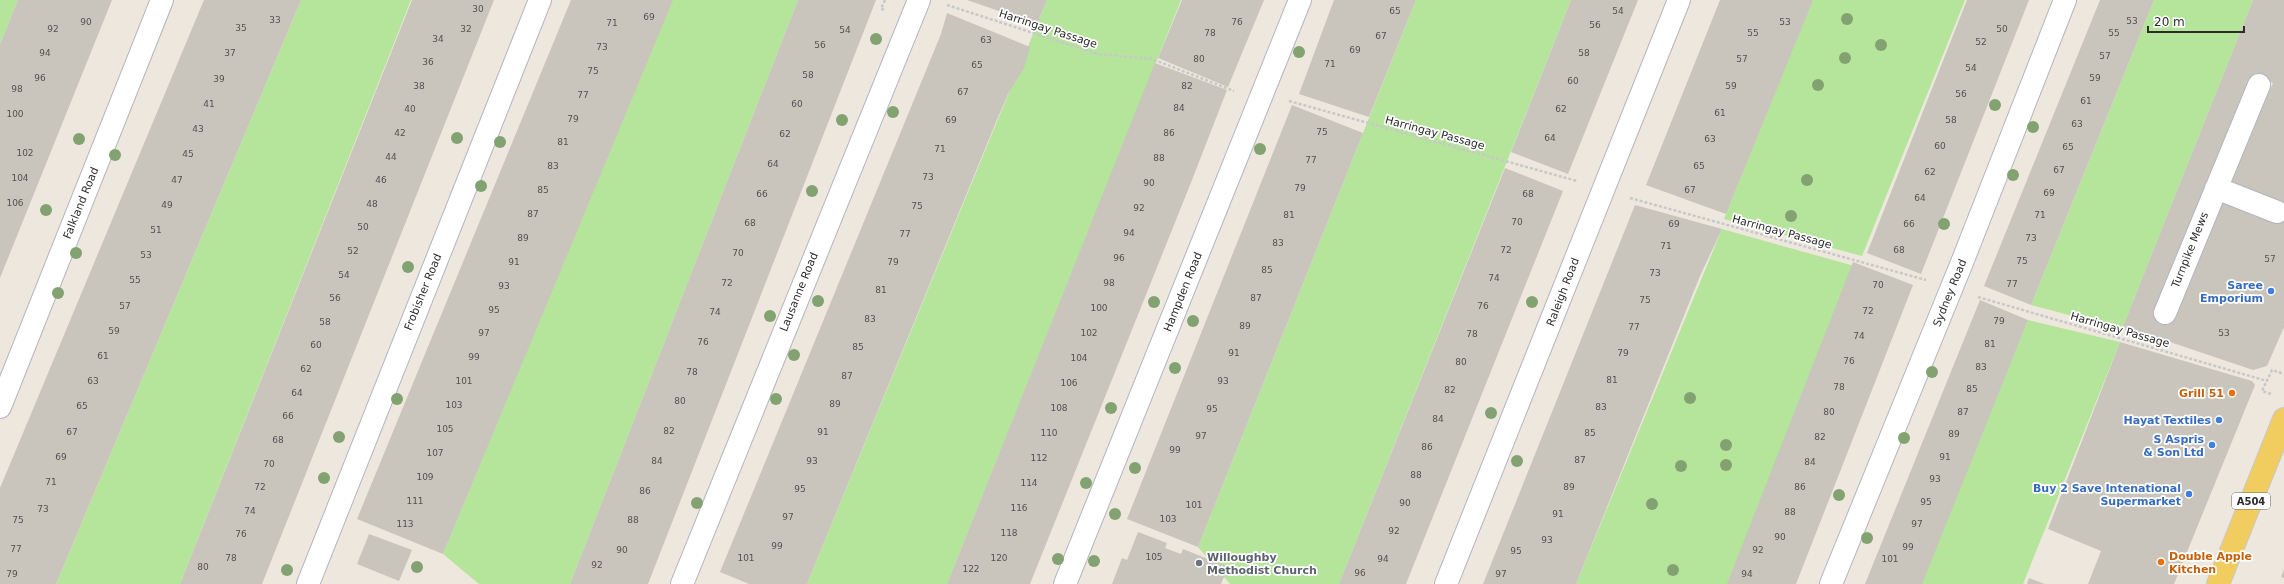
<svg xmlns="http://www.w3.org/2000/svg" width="2284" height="584" viewBox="0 0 2284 584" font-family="'DejaVu Sans',sans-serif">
<rect width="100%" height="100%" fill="#ede7de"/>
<path fill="#b5e49b" d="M0,0H18L0,44Z
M301,0H411L180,584H56Z
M671,0H798L570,584H479L443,554Z
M1047,0H1181L947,584H807Z
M1416,0H1571L1339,584H1230L1198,547Z
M1812,0H1965L1862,256L1724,219Z
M2154,0H2253L2122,329L2031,305Z
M1722,229L1858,267L1731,584H1576Z
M2028,320L2120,342L2023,584H1921Z"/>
<path fill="#c9c5bc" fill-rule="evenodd" d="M18,0H112L0,278V44Z
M204,0H301L56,584H0V488Z
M412,0H494L262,584H180Z
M571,0H673L443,554L357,519Z
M798,0H876L648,584H570Z
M967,0H1047L1037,24Z
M1182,0H1264L1228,87L1158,58Z
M1334,0H1416L1369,117L1299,94Z
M1571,0H1638L1568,174L1511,152Z
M1720,0H1813L1726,214L1646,185Z
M1967,0H2029L1921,274L1867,253Z
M2100,0H2154L2031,305L1984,286Z
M2253,0H2284V327L2267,366L2253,370L2164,340L2122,329ZM2253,75L2273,83L2223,197L2172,321L2159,313Z
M947,13L1030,47L1024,68L1008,94L996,122L807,584H749L720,572L941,34Z
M1155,63L1227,90L1190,185L1030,584H947Z
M1292,105L1363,133L1198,547L1127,519Z
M1505,168L1563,191L1406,584H1339Z
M1635,205L1722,229L1700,276L1576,584H1483Z
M1853,262L1913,285L1854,436L1796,584H1727Z
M1980,300L2028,320L2010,365L1922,584H1865Z
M2120,342L2252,381L2255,385L2174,584H2088L2101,551L2048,529Z
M1138,532L1167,543L1165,548L1181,554L1183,549L1228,567L1221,584H1112L1122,558L1127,560Z
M369,534L412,550L399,581L357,564Z
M2284,569V578L2281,577Z
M2029,578L2045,584H2027Z"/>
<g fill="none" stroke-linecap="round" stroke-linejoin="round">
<defs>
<path id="minor" d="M2216,188L2277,212
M2165,313L2259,85
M0,407L162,0
M308,584L540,0
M682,584L919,0
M1065,584L1300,0
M1446,584L1679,0
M1831,584L1963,260L2065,0"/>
<path id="major" d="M2218,584L2284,419"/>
</defs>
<use href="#minor" stroke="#b2b5bf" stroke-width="24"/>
<use href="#major" stroke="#c8c8c8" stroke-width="24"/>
<path stroke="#c8c8c8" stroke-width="2.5" stroke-dasharray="3 2" stroke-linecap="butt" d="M885,0L881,9L886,10
M947,5L1098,54L1152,59L1234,91
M1289,101L1577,181
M1630,198L1926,280
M1978,297L2267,381
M2271,394L2262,391L2272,370L2284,374"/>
<use href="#minor" stroke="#fff" stroke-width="22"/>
<use href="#major" stroke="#f1cd5f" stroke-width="22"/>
</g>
<g fill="#83a272">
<circle cx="1847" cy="19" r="6"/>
<circle cx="876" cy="39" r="6"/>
<circle cx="1881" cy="45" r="6"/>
<circle cx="1299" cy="52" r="6"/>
<circle cx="1845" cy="58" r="6"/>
<circle cx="1818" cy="85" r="6"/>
<circle cx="1995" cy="105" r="6"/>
<circle cx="893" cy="112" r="6"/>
<circle cx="842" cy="120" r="6"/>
<circle cx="2033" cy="127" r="6"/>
<circle cx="457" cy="138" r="6"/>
<circle cx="79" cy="139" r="6"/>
<circle cx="500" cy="142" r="6"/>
<circle cx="1260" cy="149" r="6"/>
<circle cx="115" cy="155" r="6"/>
<circle cx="2013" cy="175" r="6"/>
<circle cx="1807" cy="180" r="6"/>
<circle cx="481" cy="186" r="6"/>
<circle cx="812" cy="191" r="6"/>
<circle cx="46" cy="210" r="6"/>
<circle cx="1791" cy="216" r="6"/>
<circle cx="1944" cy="224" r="6"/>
<circle cx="76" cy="253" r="6"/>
<circle cx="408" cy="267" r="6"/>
<circle cx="58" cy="293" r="6"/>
<circle cx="818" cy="301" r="6"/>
<circle cx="1154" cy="302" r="6"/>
<circle cx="1532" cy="302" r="6"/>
<circle cx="770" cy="316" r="6"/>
<circle cx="1193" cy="321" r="6"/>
<circle cx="794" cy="355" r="6"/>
<circle cx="1175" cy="368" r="6"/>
<circle cx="1932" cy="372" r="6"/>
<circle cx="1690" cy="398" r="6"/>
<circle cx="397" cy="399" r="6"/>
<circle cx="776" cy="399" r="6"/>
<circle cx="1111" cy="408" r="6"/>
<circle cx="1491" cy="413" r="6"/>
<circle cx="339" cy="437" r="6"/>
<circle cx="1904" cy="438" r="6"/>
<circle cx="1726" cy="445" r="6"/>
<circle cx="1517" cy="461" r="6"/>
<circle cx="1726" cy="465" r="6"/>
<circle cx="1681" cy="466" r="6"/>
<circle cx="1135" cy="468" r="6"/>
<circle cx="324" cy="478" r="6"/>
<circle cx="1086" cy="483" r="6"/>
<circle cx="1839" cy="495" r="6"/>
<circle cx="697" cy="503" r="6"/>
<circle cx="1652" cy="504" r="6"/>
<circle cx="1115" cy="514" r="6"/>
<circle cx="1867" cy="538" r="6"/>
<circle cx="1058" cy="559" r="6"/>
<circle cx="1094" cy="561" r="6"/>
<circle cx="417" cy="567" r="6"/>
<circle cx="287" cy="570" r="6"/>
<circle cx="1673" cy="570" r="6"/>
</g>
<g fill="#3f7fe0" stroke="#fff" stroke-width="1.5">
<circle cx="2271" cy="291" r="4"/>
<circle cx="2219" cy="420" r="4"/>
<circle cx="2212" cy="445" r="4"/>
<circle cx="2189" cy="494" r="4"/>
</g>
<g fill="#e8710a" stroke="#fff" stroke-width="1.5">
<circle cx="2232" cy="393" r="4"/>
<circle cx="2161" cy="562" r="4"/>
</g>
<circle fill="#6b7280" stroke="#fff" stroke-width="1.5" cx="1199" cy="563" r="4"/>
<g text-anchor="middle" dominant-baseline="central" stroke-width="3.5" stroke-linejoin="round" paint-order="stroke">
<g font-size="9" fill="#535250">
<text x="478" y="9">30</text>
<text x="1395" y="11">65</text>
<text x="1618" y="11">54</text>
<text x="649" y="17">69</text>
<text x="275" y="20">33</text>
<text x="2132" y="21">53</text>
<text x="86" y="22">90</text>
<text x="1237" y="22">76</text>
<text x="1785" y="22">53</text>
<text x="612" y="23">71</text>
<text x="1595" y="25">56</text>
<text x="241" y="28">35</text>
<text x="53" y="29">92</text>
<text x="466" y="29">32</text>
<text x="2002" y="29">50</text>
<text x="845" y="30">54</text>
<text x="1210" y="33">78</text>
<text x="1753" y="33">55</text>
<text x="2114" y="33">55</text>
<text x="1381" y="36">67</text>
<text x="438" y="39">34</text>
<text x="986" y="40">63</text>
<text x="1981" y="42">52</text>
<text x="820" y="45">56</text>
<text x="602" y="47">73</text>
<text x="1355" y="50">69</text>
<text x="45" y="53">94</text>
<text x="230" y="53">37</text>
<text x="1584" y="53">58</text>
<text x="2105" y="56">57</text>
<text x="1199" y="59">80</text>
<text x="1742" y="59">57</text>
<text x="428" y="62">36</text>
<text x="1330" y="64">71</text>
<text x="977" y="65">65</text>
<text x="1971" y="68">54</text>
<text x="593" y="71">75</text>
<text x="808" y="75">58</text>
<text x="40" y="78">96</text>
<text x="2095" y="78">59</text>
<text x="219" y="79">39</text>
<text x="1573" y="81">60</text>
<text x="419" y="86">38</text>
<text x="1187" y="86">82</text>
<text x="1731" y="86">59</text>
<text x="17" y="89">98</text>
<text x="963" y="92">67</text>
<text x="1961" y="94">56</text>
<text x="583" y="95">77</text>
<text x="2086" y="101">61</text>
<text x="209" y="104">41</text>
<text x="797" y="104">60</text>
<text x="1179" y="108">84</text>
<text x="410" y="109">40</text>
<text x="1561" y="109">62</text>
<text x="1720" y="113">61</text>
<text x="15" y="114">100</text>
<text x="573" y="119">79</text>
<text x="951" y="120">69</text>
<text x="1951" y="120">58</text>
<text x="2077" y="124">63</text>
<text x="198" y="129">43</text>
<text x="1322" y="132">75</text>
<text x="400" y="133">42</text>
<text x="1169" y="133">86</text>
<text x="785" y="134">62</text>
<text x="1550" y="138">64</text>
<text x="1710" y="139">63</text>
<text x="563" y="142">81</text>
<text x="1940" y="146">60</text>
<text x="2068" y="147">65</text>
<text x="940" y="149">71</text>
<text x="25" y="153">102</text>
<text x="188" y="154">45</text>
<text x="391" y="157">44</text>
<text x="1159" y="158">88</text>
<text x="1311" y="160">77</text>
<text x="773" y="164">64</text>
<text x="553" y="166">83</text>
<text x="1699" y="166">65</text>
<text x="2059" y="170">67</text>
<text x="1930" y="172">62</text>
<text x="928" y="177">73</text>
<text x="20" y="178">104</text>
<text x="177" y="180">47</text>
<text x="381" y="180">46</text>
<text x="1149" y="183">90</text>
<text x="1300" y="188">79</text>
<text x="543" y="190">85</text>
<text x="1690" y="190">67</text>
<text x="2049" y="193">69</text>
<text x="762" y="194">66</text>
<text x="1528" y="194">68</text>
<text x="1920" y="198">64</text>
<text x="15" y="203">106</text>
<text x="372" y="204">48</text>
<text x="167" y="205">49</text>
<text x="917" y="206">75</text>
<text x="1139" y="208">92</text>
<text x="533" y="214">87</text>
<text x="1289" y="215">81</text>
<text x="2040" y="215">71</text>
<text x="1517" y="222">70</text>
<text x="750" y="223">68</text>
<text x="1674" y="224">69</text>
<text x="1909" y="224">66</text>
<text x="363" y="227">50</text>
<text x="156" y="230">51</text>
<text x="1129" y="233">94</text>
<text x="905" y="234">77</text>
<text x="523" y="238">89</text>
<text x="2031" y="238">73</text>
<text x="1278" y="243">83</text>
<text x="1666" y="246">71</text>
<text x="1506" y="250">72</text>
<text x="1899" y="250">68</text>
<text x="353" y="251">52</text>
<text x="738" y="253">70</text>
<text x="146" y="255">53</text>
<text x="1119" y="258">96</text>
<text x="2270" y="259">57</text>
<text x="2022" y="261">75</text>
<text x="514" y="262">91</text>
<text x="893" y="262">79</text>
<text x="1267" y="270">85</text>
<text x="1655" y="273">73</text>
<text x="344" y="275">54</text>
<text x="1494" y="278">74</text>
<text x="135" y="280">55</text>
<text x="727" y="283">72</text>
<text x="1109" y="283">98</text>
<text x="2012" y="284">77</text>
<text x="1878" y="285">70</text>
<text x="504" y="286">93</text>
<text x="881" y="290">81</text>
<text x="335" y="298">56</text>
<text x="1256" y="298">87</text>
<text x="1645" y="300">75</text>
<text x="125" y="306">57</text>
<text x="1483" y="306">76</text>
<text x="1099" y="308">100</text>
<text x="494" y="310">95</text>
<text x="1868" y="311">72</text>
<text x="715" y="312">74</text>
<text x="870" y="319">83</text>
<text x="1999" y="321">79</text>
<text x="325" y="322">58</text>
<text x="1245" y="326">89</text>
<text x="1634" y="327">77</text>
<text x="114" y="331">59</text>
<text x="484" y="333">97</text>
<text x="1089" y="333">102</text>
<text x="2224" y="333">53</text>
<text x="1472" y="334">78</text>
<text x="1859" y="336">74</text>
<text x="703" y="342">76</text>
<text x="1990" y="344">81</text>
<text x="316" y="345">60</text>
<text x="858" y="347">85</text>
<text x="1234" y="353">91</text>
<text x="1623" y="353">79</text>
<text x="103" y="356">61</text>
<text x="474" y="357">99</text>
<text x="1079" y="358">104</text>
<text x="1849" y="361">76</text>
<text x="1461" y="362">80</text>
<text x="1981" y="367">83</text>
<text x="306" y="369">62</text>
<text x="692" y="372">78</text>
<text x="847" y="376">87</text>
<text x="1612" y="380">81</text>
<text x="93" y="381">63</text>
<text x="464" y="381">101</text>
<text x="1223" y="381">93</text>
<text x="1069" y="383">106</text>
<text x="1839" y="387">78</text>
<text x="1972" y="389">85</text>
<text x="1450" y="390">82</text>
<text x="297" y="393">64</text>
<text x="680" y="401">80</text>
<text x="835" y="404">89</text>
<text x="454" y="405">103</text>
<text x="82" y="406">65</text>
<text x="1601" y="407">83</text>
<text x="1059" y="408">108</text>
<text x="1212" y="409">95</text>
<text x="1829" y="412">80</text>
<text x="1963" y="412">87</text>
<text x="288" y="416">66</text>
<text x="1438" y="419">84</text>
<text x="445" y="429">105</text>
<text x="669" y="431">82</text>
<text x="72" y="432">67</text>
<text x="823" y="432">91</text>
<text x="1049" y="433">110</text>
<text x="1590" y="433">85</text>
<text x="1954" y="434">89</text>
<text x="1201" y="436">97</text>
<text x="1820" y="437">82</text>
<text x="278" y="440">68</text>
<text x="1427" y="447">86</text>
<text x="1175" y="450">99</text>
<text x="435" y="453">107</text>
<text x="61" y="457">69</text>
<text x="1945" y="457">91</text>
<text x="1039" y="458">112</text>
<text x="1580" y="460">87</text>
<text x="657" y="461">84</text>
<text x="812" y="461">93</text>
<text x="1810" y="462">84</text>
<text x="269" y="464">70</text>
<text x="1416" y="475">88</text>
<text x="425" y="477">109</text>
<text x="1935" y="479">93</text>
<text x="51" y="482">71</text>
<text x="1029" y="483">114</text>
<text x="260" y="487">72</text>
<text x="1569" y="487">89</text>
<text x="1800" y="487">86</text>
<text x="800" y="489">95</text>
<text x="645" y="491">86</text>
<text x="415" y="501">111</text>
<text x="1926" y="502">95</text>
<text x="1405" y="503">90</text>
<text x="1194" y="505">101</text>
<text x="1019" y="508">116</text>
<text x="43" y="509">73</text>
<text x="250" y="511">74</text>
<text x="1790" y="512">88</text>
<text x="1558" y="514">91</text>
<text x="788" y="517">97</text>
<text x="1168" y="519">103</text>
<text x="18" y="520">75</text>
<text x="633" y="520">88</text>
<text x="405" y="524">113</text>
<text x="1917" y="524">97</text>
<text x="1394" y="531">92</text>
<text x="1009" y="533">118</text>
<text x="241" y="534">76</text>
<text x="1780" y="537">90</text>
<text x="1547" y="540">93</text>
<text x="777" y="546">99</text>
<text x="1908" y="547">99</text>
<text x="16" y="549">77</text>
<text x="622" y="550">90</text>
<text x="1758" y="550">92</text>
<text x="1516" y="551">95</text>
<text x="1154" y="557">105</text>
<text x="231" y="558">78</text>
<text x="746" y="558">101</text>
<text x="999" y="558">120</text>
<text x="1383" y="559">94</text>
<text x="1890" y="559">101</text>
<text x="597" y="565">92</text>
<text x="203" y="567">80</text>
<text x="971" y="569">122</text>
<text x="1360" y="573">96</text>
<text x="12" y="574">79</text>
<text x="1501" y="574">97</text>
<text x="1747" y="574">94</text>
</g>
<rect fill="#fff" stroke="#6b6b6b" stroke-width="1" x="2232" y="493" width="38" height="16" rx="3"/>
<g font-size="10" font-weight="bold" fill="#2c2c2c">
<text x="2251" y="501">A504</text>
</g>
<g font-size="11" fill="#2c2c2c" stroke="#fff">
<text transform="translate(1048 29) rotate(18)">Harringay Passage</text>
<text transform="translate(1435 133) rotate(15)">Harringay Passage</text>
<text transform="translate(81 203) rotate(-68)">Falkland Road</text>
<text transform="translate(1782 232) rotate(15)">Harringay Passage</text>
<text transform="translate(2190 250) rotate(-68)">Turnpike Mews</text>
<text transform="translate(423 292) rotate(-68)">Frobisher Road</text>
<text transform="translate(799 292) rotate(-68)">Lausanne Road</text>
<text transform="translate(1183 292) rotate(-68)">Hampden Road</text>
<text transform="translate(1563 292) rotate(-69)">Raleigh Road</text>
<text transform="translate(1950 293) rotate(-68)">Sydney Road</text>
<text transform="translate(2120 330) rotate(16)">Harringay Passage</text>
</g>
<g font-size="11" font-weight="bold" fill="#366cbe" stroke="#fff" text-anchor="end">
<text x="2263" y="285">Saree<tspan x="2263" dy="13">Emporium</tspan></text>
<text x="2211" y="420">Hayat Textiles</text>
<text x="2204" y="439">S Aspris<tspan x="2204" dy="13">&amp; Son Ltd</tspan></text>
<text x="2181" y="488">Buy 2 Save Intenational<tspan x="2181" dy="13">Supermarket</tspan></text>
</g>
<g font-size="11" font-weight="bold" fill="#c56008" stroke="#fff" text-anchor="end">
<text x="2224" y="393">Grill 51</text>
<text x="2169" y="556" text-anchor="start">Double Apple<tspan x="2169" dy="13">Kitchen</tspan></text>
</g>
<g font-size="11" font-weight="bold" fill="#5b616d" stroke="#fff" text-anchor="start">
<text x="1207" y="557">Willoughby<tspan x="1207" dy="13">Methodist Church</tspan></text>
</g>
</g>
<path d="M2148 26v6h96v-6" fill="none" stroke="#2c2c2c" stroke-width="2"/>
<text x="2154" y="26" font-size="12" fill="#2c2c2c" stroke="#ffffff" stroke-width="3" paint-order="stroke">20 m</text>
</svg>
